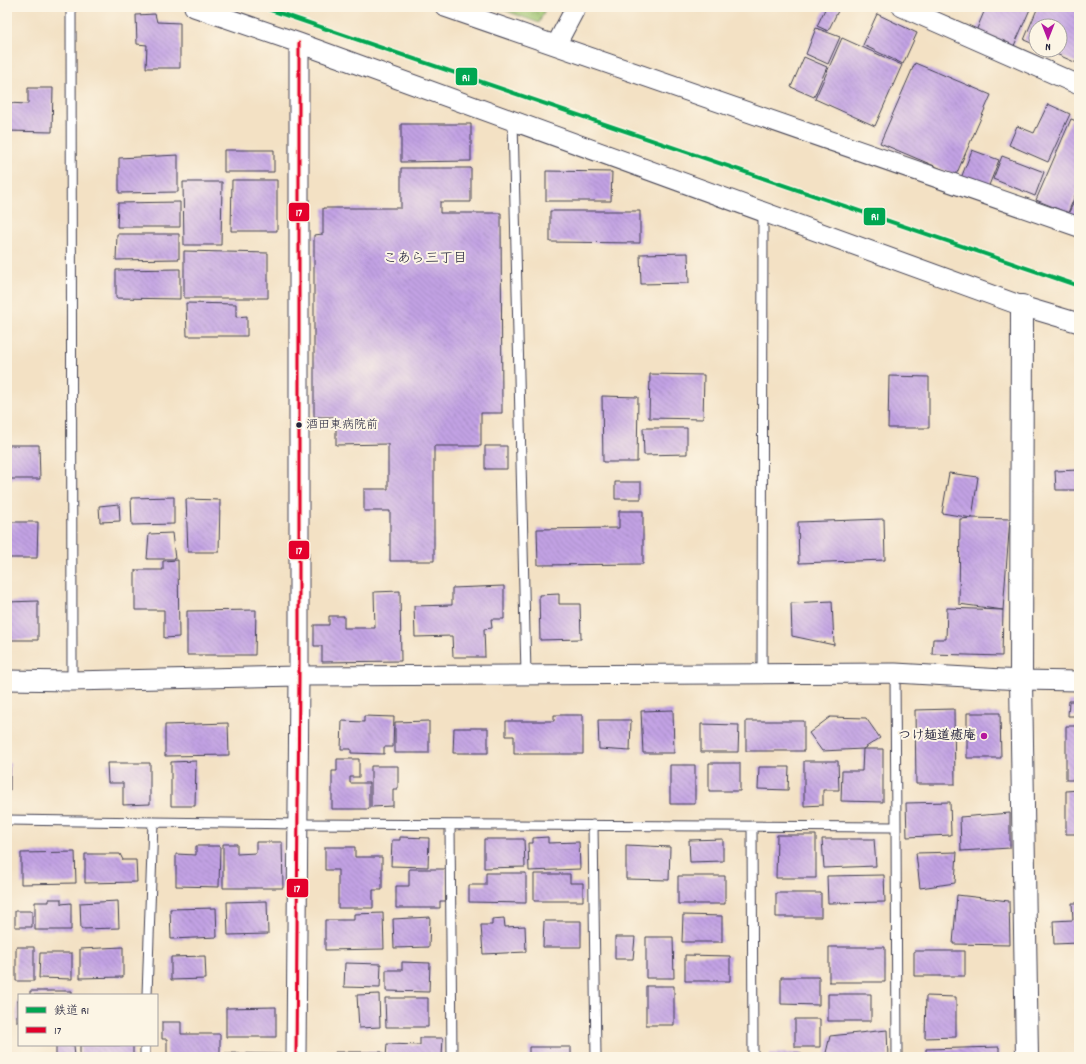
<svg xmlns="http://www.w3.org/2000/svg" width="1086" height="1064" viewBox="0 0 1086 1064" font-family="Dekko,'Klee One',sans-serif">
<defs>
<pattern id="park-crowns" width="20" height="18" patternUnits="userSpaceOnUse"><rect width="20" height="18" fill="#9dc36e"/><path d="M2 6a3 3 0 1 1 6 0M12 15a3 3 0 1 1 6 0" fill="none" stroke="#87a760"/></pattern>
<pattern id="building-back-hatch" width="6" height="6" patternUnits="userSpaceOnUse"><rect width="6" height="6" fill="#c2a2e4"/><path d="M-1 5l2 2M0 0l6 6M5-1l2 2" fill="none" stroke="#9d84ba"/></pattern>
</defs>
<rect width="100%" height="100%" fill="#fcf5e5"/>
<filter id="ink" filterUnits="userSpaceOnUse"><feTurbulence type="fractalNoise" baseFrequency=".025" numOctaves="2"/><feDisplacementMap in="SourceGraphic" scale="8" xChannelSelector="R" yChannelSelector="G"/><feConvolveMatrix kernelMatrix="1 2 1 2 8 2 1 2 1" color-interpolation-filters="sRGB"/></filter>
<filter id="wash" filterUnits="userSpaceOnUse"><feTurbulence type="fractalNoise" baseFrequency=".012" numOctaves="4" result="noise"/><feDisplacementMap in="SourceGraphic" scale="16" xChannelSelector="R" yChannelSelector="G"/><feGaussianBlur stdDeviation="0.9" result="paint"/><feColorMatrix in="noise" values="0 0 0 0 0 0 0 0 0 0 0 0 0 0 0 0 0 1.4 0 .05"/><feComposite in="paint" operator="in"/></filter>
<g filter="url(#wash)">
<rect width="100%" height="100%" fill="#f3e1c4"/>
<path fill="url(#park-crowns)" stroke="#607254" d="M495,7H546L539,23Z"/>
<g id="blocks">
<path fill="url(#building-back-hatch)" d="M826,7H840L828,31L817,26Z
M986,7H1031L1013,48L976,31Z
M1038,7H1079V64L1047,50H1060V26H1036V45L1024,40Z
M155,14L157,22L180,23V68H146L147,45L137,44L136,15Z
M877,14L917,33L903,64L863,45Z
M816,28L840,37L828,64L806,54Z
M842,38L902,65L875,126L815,99Z
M804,57L827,67L814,97L791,87Z
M915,63L991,95L956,175L880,143Z
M28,88H53L52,132L7,131V103L28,104Z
M1048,104L1070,114L1048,162L1009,145L1017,126L1034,133Z
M1071,119L1079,122V186L1068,213L1036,200Z
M401,124H471V161L401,162Z
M224,150H274V172H224Z
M972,150L999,160L988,188L961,178Z
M178,155V192L119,193V158Z
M1002,156L1044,172L1035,196L993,179Z
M401,168H471V202H440V213H501L502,413H481V446H434V561H390V511H364V489H388V444L336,445V417H314V235L323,234V208H401Z
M546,171L612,172L611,201H546Z
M232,180H277V231H231Z
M183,182H222L221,245H184Z
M1079,192V219L1068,214Z
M180,202V227H117L118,203Z
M550,211H640V243L550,242Z
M117,234H179V259L116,260Z
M184,251L268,253V298H184Z
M688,253L689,283L641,284L640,254Z
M180,269V299L116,298V270Z
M186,303L236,304V317L247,316V336H187Z
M650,374L704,375L703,419L649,418Z
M889,376L929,377V428H888Z
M602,396L638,397L637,462H603Z
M643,428H687V454L644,455Z
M7,445H39L40,479H7Z
M485,446H507V469H485Z
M1079,470V490H1056L1055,471Z
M949,473L978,477L972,518L942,513Z
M615,482H641V499H615Z
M174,497V524L132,525L131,498Z
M186,499L220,500L219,552H188Z
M119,504L120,521L100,522L99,506Z
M619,511H643V564L538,565L537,529L619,528Z
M972,518L1010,519L1003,610L1002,656L932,654L933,639H946L947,608L1003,610L959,604L960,519Z
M884,519L885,560L799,563L798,522Z
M7,522H38L37,558H7Z
M172,533L175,559H147L149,534Z
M178,560L179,637L164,638V610H135V570H163V561Z
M504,586V619H491L492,628L484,629L485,657H453L452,636L415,637L414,606L452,605V588Z
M400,591L401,661L322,662V646H314V625H329V616H344V628H375L374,592Z
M559,594V604H580L581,639L540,640L539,595Z
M38,601V640H7V602Z
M832,601L834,645L792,636L791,603Z
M256,610L255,655H187V611Z
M1069,701H1079V716H1068Z
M954,709L955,784H916L915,710Z
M673,710L674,753H643L641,711Z
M967,713H1000L1001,758H967Z
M554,715H583V754H514V736H506V721H554Z
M364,716L394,717L393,747H384V754L351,753V749H341L342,721L364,722Z
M830,717L866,718L880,738L863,749L822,751L809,733Z
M598,720H631L630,751L599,749Z
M429,721V753H395V722Z
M746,721H804V751H746Z
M228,723L229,755L165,756V725Z
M701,724L739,725L738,752H701Z
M1066,726H1079V780H1066Z
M454,728H488V753H453Z
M863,749H883V802L841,801L842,771H862Z
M337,759H359V777H350V783H369V809H332V771H337Z
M196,761L195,806H171V762Z
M804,761H838L839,790H823V805L804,806Z
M7,763H10V790H7Z
M107,763H150V804L123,805V783H108Z
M709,763H740V791H709Z
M670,765H695V804H670Z
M371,766H398V789H393V806L371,807Z
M759,767H789L788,790L758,789Z
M1079,790V834H1066V791Z
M950,802L951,835L907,837L906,803Z
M1010,813V848L961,851L960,817Z
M777,835H816V878H776Z
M400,837L429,838L428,867L391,866L392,840H400Z
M548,837V843L579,842L580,869L529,871L528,843H533V838Z
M484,839H524L525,867L484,868Z
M723,839V861L690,862L689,840Z
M822,839H874L876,866L824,868Z
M256,842H282L283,888H223V844H237V854L256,853Z
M626,845L670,847L669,880L626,879Z
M196,846H220L219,887L176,886V854L196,855Z
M325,847H355V857H382V890H373V908H338V870H325Z
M75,852L76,883L21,884V853Z
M957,852L955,883L920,888L916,853Z
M85,854H120L123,860H136L137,882L85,883Z
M409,869H446V901H440V908H396V886H409Z
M486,873H526V903L469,902V885H486Z
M534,874H570V883H583V901H534Z
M884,875L885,902L828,903L827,876Z
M678,876H725V904H678Z
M776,893H821V917H776Z
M957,895L1009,901L1010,945L953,944Z
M49,899H61V904L71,903V930H35V902H49Z
M118,901L119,928L81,929L80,903Z
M267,901L268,934L228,935L227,902Z
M1072,903H1079V943L1054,944L1053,921L1073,920Z
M216,908L217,937L171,939L170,909Z
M15,911H32V927H15Z
M383,913L384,949L325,950V920H354V914Z
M683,915L722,916V942H682Z
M430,917L429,947L394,948L393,919Z
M504,918L505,927L525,926L526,952L483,954L481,925H492V919Z
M544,921H581V947H543Z
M615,937H635L633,959H615Z
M646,937H673L674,978H646Z
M16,947H34V981H16Z
M123,947V977L80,978V949Z
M829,947H885V982H829Z
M914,951H965V976H914Z
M40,953H72V979L39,978Z
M685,955L730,956V981H685Z
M205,956L206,979L171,980V957Z
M402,962L430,963L429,992L386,991V970H402Z
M345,963L381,964L380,988L344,987Z
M781,977H819V1005L781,1004Z
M646,986H674V1025H646Z
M30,991H72V995H30Z
M379,994L380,1027L359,1028L357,995Z
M828,994H871V1021H828Z
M926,996L956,997V1037L925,1038Z
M385,998H428V1027H386Z
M17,1001H19V1022H17Z
M276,1007V1037H226V1008Z
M795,1019H820V1047H795Z
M162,1022H181V1034H220V1057H167V1039H162Z
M887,1030L888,1057H825L830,1036Z
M420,1038H443L442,1056L386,1057L387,1044L420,1045Z
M56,1045H74L75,1057H56Z
M80,1045H133V1057H80Z
M529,1047H571V1057H529Z
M999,1047V1057H926V1049Z
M335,1052H382V1057H335Z
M225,1053L281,1054V1057H225Z
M770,1053H801V1057H770Z"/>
</g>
</g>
<g filter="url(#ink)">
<use href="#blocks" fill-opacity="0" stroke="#413f50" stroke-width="1"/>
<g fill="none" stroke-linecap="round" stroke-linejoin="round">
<defs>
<path id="service" d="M71,7L72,681
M513,121L526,675
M762,674L763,212
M7,820L298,824L896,827L895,673
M450,825L452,1057
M593,825L596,1057
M752,826L753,1057
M896,827L897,1057
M147,995L153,822
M145,1057V1045"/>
<path id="minor" d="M194,7L299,43L1022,306L1079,323
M445,7L1079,227
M902,7L1079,85
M556,45L576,7
M7,680L72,681L299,676L895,673L1021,680L1079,681
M296,1057L299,676V43"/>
<path id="tertiary" d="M1022,306L1021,680L1027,1057"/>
</defs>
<use href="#service" stroke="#413f50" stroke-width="11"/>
<use href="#minor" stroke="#413f50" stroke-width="21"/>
<use href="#tertiary" stroke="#413f50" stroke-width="24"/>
<use href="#service" stroke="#fff" stroke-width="9"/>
<use href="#minor" stroke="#fff" stroke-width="19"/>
<use href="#tertiary" stroke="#fff" stroke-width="22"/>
<defs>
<path id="bus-1" d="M296,1057L299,676V43"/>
</defs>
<use href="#bus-1" stroke="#fcf5e5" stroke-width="6"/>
<use href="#bus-1" stroke="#e4002b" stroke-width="3"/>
<defs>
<path id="rail-1" d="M262,7L1079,286"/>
</defs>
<use href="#rail-1" stroke="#fcf5e5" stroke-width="7"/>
<use href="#rail-1" stroke="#00a651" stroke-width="4"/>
</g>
</g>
<circle fill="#22223b" stroke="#fcf5e5" stroke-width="1.5" cx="299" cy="425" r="3.5"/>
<circle fill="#b5179e" stroke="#fcf5e5" stroke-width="1.5" cx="984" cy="736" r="4"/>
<g text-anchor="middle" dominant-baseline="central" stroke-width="4" stroke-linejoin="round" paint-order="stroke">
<g font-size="12" fill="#22223b" stroke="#fcf5e5" text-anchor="start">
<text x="306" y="425">酒田東病院前</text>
</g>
<g font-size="13" font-weight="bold" fill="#22223b" stroke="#fcf5e5" text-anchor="end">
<text x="976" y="736">つけ麺道癒庵</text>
</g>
<g font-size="14" fill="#22223b" stroke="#fcf5e5">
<text x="425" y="259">こあら三丁目</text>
</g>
</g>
<g stroke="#fcf5e5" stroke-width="1.5">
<rect x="455" y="67" width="23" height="19" rx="4" fill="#00a651"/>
<rect x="288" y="202" width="22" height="20" rx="4" fill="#e4002b"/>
<rect x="863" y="207" width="23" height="19" rx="4" fill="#00a651"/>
<rect x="288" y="540" width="22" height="20" rx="4" fill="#e4002b"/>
<rect x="286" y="878" width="23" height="20" rx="4" fill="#e4002b"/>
</g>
<g font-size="11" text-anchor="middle" font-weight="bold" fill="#fff">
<text x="466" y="81">R1</text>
<text x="299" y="216">17</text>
<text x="875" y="220">R1</text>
<text x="299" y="554">17</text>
<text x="297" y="892">17</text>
</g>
<rect width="1086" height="1064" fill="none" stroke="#fcf5e5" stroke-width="24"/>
<rect x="18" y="994" width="140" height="52" fill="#fcf5e5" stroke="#a5a1a1"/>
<rect x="26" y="1007" width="20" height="6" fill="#00a651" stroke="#a5a1a1"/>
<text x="54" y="1014" font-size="12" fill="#22223b">鉄道 R1</text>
<rect x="26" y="1027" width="20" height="6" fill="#e4002b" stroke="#a5a1a1"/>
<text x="54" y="1034" font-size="12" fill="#22223b">17</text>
<g transform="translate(1048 38) rotate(180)"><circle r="19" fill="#fcf5e5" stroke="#a5a1a1"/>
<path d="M0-3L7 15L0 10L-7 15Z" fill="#b5179e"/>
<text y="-6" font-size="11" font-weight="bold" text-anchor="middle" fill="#22223b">N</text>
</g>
</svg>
